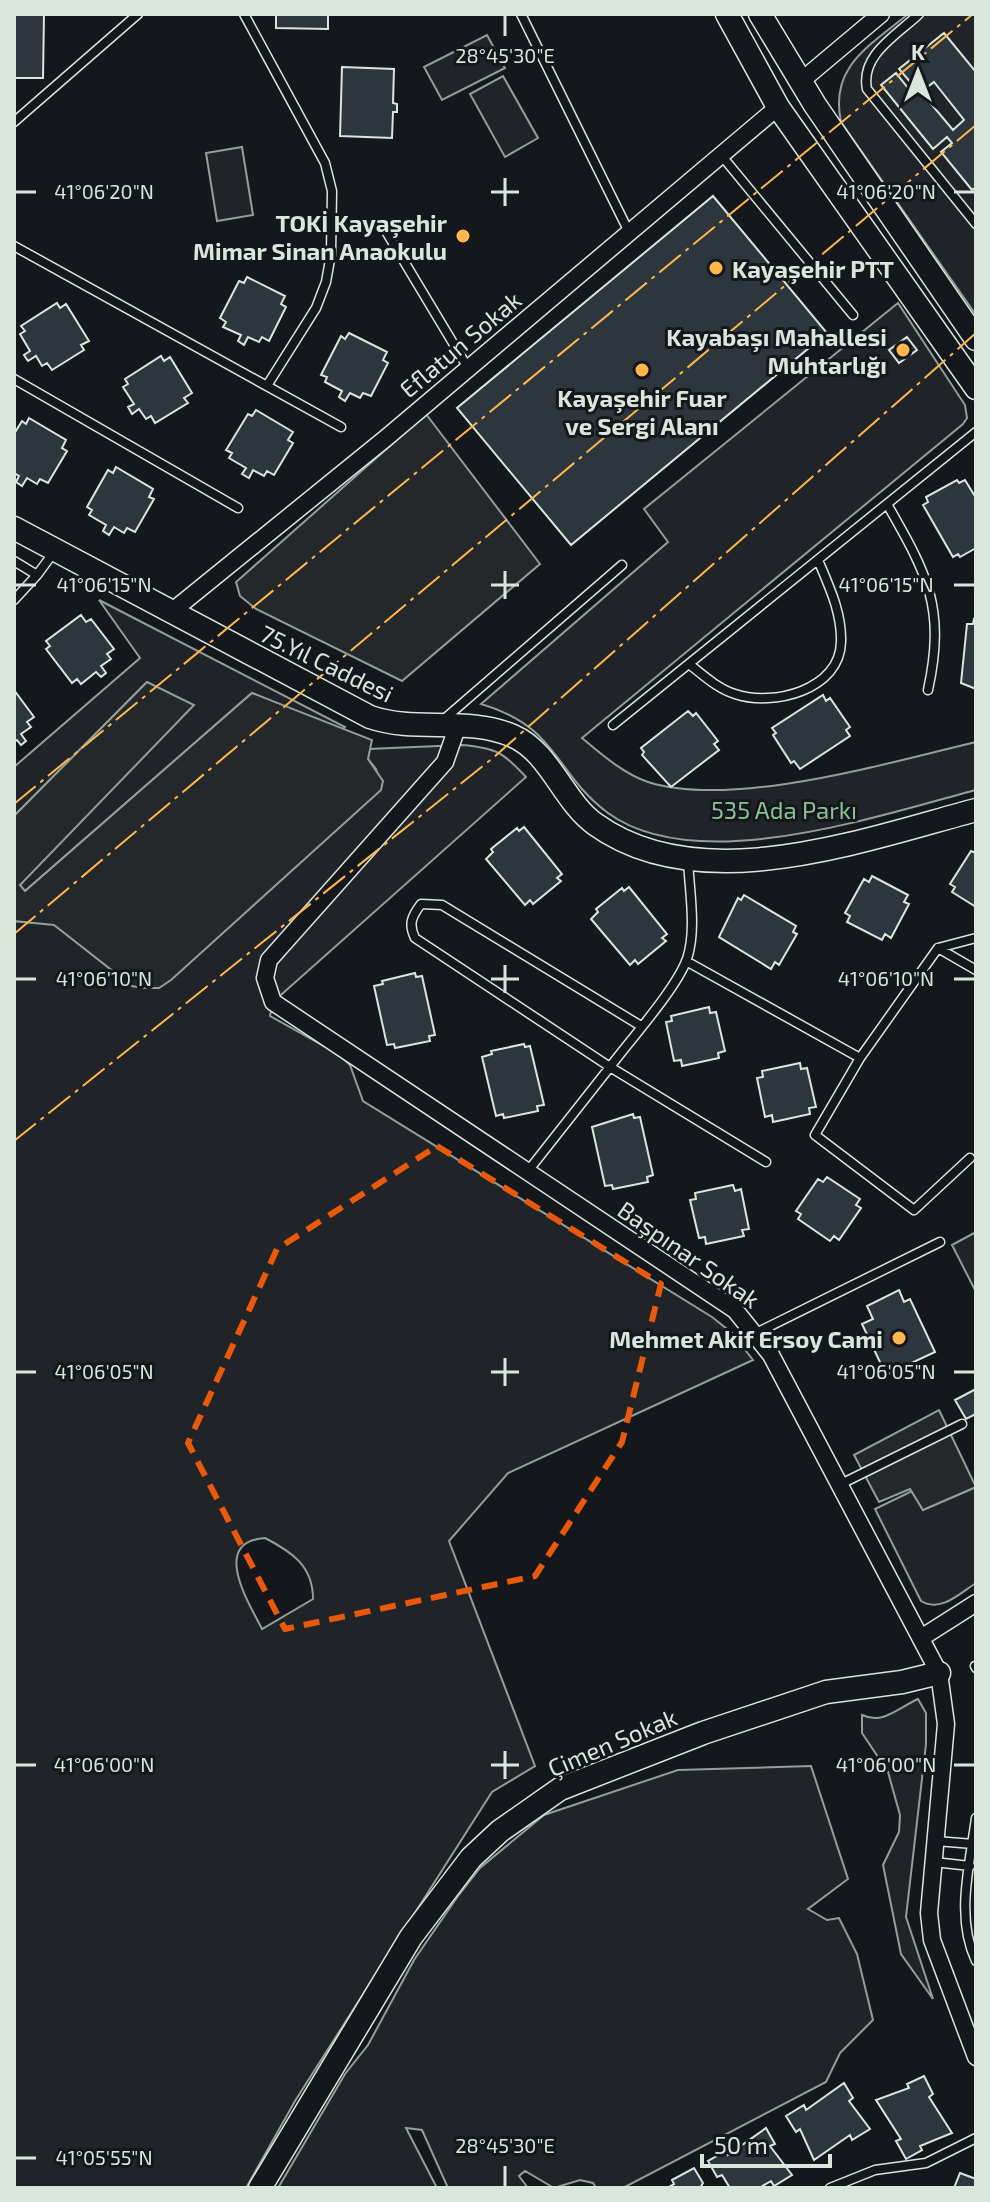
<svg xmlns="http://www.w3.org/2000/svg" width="990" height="2202" viewBox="0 0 990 2202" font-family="'Exo 2',sans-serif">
<rect width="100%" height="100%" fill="#14181c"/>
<path fill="#202428" stroke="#939e99" stroke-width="2" fill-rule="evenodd" d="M908,14H976V315L841,122C829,66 870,46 908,14Z
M487,35L505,68L442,100L424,67Z
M503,76L538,138L505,157L470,94Z
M242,147L253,215L217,221L206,153Z
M898,303L965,405L967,418L963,424L582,738C601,754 624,774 648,782C733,809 890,762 976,742V790C880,815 697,878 608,813C554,773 559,727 481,704L668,542L644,509Z
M99,600L345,727L342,730L335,728L252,693L25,891L20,886L147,682L14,816V767L140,658Z
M462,745C496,748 503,752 526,777L273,1002L270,1016L338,1054L350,1065L363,1101L712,1317L732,1333L753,1360L508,1473L449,1541L535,1766L492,1792L295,2101L246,2188H14V921L54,924L132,986L159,988L380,790L376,769L368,759V749ZM265,1538C292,1552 313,1566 313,1599L262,1629C249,1603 210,1542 265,1538Z
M976,1232V1292L952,1245Z
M976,1487V1583C960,1593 941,1613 921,1601L875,1509L912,1491L923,1510Z
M918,1699L926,1713V1744L906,1917L933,1999L901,1954L883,1865L899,1832L900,1815L888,1772L862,1733V1715C884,1725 899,1707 918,1699Z
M811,1766L848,1879L808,1909L827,1920L839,1918L857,1954L873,2020L840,2053L826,2082L623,2188H596L593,2183L580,2180L554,2188L525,2171L519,2176L528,2188H448L422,2130L406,2128L437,2188H278L345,2074L368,2045L414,1960L458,1896L480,1868L544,1815L678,1770Z"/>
<path fill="#24282b" stroke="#939e99" stroke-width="2" d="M426,414L540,564L402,681L256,609L240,596L236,582Z
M147,682L194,705L20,885L25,891L252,693L372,740L368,759L383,781L381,790L171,980L159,988H143L132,986L54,925L14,921V816Z
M939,1410L976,1487L923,1510L910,1489L879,1502L854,1455Z"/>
<path fill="#2c363c" stroke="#d8e6dc" stroke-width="2" fill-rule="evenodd" d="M14,14H44L43,78H14Z
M276,14H328V29L276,28Z
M944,33L976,72V187L972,190L941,152L952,143L947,137L933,149L881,85L896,73L908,88L912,84L899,69ZM934,82L964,120L953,130L921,92Z
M342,67L394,69L393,103L397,104V112H393L392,138L340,136Z
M713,196L827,333L571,545L457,408Z
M247,277L285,296L281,304L286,307L269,341L262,337L259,342L248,337L244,345L238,341L241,335L223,327L226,322L220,318L239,281L244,283Z
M57,303L60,308L66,304L89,341L81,345L84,350L52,370L47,363L42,366L36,356L28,361L24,355L30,351L20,334L25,331L21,326Z
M349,333L387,352L383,360L388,363L371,396L363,393L360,398L350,393L345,401L339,397L342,391L325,382L327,377L321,375L341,336L345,339Z
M907,337L917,350L899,363L889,350Z
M161,356L164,361L170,357L192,393L184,398L188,403L155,423L151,416L146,419L139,409L132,414L128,407L134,404L123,387L128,384L125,379Z
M256,410L293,432L288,440L293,443L274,475L267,471L264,476L253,470L249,478L242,474L246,468L229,458L232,453L226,450L248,414L252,416Z
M29,418L66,440L62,448L67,451L48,483L40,479L37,484L27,478L22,486L16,482L19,476L14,473V434L22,421L26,424Z
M116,467L153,489L149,497L154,499L135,532L127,528L124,533L114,527L109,535L103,531L106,525L89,515L92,510L87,507L108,470L113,473Z
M957,480L959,483L965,480L976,498V548L960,557L958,554L953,557L923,505L928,502L926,497Z
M81,615L86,622L91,619L114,649L107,654L111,659L101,666L106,673L101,677L96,672L81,684L77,679L72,683L46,649L50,646L46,641Z
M974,619L976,620V689L961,683L967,624H973Z
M14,690L34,717L27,722L31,727L21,734L26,741L21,745L17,740L14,742Z
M823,695L826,701L830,698L850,727L846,730L850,736L800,769L794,761L791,763L773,735L776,733L772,728Z
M688,711L693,716L696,713L718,741L714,744L719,750L671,787L642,755L644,752L641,748Z
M524,827L562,874L557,878L561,881L533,904L530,900L525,905L486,859L493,852L491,849L517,828L519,831Z
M971,851L976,853V907L952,892L955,887L950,884Z
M872,876L908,895L904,902L909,904L891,938L885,934L882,940L847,922L850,916L845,913L864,879L869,882Z
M629,887L667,934L662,938L666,941L638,964L635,960L630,965L591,919L598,912L596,909L622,888L624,891Z
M744,895L796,926L793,932L797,934L779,965L775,962L771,969L719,937L738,898L741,900Z
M415,973L416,977L422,976L435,1035L429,1036L430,1041L395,1048L394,1044L387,1045L374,986L383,984L382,981Z
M709,1007L710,1013L716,1012L725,1051L718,1053L719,1058L682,1066L681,1060L674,1061L666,1022L672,1021L671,1016Z
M524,1044L525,1047L530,1046L544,1105L537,1106L538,1111L504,1118L503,1114L496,1116L482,1057L492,1054L491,1051Z
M800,1063L801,1069L807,1068L816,1107L809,1108L810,1114L773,1122L772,1115L765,1117L757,1078L763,1077L762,1071Z
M633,1114L634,1118L640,1117L653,1175L647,1177L648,1182L613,1189L612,1185L605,1186L592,1127Z
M827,1177L860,1199L856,1205L861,1208L839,1240L834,1236L830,1241L798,1219L801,1214L796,1211L818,1179L823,1182Z
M733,1185L735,1191L741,1189L749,1229L742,1230L744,1236L706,1244L705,1237L699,1238L690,1200L696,1199L695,1193Z
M899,1290L904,1302L910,1299L935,1352L886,1375L862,1324L873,1319L867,1306Z
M976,1389V1414L966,1419L955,1400Z
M924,2076L933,2094L929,2097L952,2133L920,2146L922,2150L906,2159L896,2141L901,2139L876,2100L909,2088L907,2084Z
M844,2083L853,2098L849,2101L870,2129L852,2140L850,2135L814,2160L800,2129L796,2132L786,2116L804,2105L806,2110Z
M766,2128L775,2144L770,2146L792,2175L774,2186L771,2181L759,2188H730L722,2175L717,2177L708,2161L726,2151L728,2155Z
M694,2168L703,2183L700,2188H667L674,2184L672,2180Z
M960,2173L976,2179V2188H954Z"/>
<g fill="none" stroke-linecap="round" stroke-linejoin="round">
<defs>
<path id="lane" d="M244,14L325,163L332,191L331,254L326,282L316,308L268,384
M521,14L629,232
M919,14C897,35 860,55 867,89L976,224
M14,122L138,14
M721,155L853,315
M384,228L468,368
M14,246L341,427
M14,379L238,508
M887,504C927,574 946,607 928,690
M14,561L37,575L14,600
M37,575L54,552
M689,664C703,675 718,689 735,694C773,707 840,690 841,642C842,613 829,586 818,560
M442,721L622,565
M613,725L976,432
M938,948L976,970
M686,961L860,1058L815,1135L914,1210L970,1158
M641,1026L442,905L421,904C412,916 408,924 415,938L610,1067C631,1039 676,989 687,959C697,929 689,889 688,859
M860,1058L938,948L976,938
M528,1171L610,1067L766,1162
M756,1333L940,1242
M841,1484L962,1424
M975,1666L976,1668
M976,1818C970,1864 955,1917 976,1961
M936,1841L973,1844
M934,1862L970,1866
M830,2188L875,2170L926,2163L976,2138"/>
<path id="street" d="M800,82L881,14
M170,613L386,438L778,107
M458,725L445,762L269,960L265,978L273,1002L735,1310L771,1355L939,1673L946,1724L929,1913L932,1940L976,2057
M921,1638L976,1603"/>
<path id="secondary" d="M727,14L778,107L976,388
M760,14L815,105L976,339
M14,528L370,717C417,733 467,716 513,736C550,752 563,801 595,824C700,900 863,840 976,810
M260,2188L411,1937L471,1858L500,1831L560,1789L703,1733L826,1692L902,1682L939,1673"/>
</defs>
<use href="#lane" stroke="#d8e6dc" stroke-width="11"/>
<use href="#street" stroke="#d8e6dc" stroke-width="19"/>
<use href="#secondary" stroke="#d8e6dc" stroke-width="25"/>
<use href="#lane" stroke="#14181c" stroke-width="8"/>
<use href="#street" stroke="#14181c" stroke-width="16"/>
<use href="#secondary" stroke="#14181c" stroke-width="22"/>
<path stroke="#ffb74d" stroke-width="2" stroke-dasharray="28 6 4 6" stroke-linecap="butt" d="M14,804L973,14
M14,934L976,125
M14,1141L494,757L976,333"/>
</g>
<path fill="none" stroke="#e8590c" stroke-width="6" stroke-dasharray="16 10" stroke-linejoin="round" d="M437,1146L661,1284L622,1442L535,1576L285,1629L188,1443L277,1249Z"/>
<path fill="none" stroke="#d8e6dc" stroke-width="3" d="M505,16V36M505,178V206M16,192H36M491,192H519M954,192H974M505,571V599M16,585H36M491,585H519M954,585H974M505,965V993M16,979H36M491,979H519M954,979H974M505,1358V1386M16,1372H36M491,1372H519M954,1372H974M505,1751V1779M16,1765H36M491,1765H519M954,1765H974M16,2158H36M505,2166V2186"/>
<g fill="#ffb74d" stroke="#14181c" stroke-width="3">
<circle cx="463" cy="236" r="8"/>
<circle cx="716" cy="268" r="8"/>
<circle cx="903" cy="350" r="8"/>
<circle cx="642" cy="370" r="8"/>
<circle cx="899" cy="1338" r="8"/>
</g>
<g text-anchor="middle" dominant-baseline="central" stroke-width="6" stroke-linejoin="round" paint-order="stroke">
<g font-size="24" font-weight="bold" fill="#d8e6dc" stroke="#14181c" text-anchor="end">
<text x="447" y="222">TOKİ Kayaşehir<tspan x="447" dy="28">Mimar Sinan Anaokulu</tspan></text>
<text x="732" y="268" text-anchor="start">Kayaşehir PTT</text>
<text x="887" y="336">Kayabaşı Mahallesi<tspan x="887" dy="28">Muhtarlığı</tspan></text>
<text x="642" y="397" text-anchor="middle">Kayaşehir Fuar<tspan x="642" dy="28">ve Sergi Alanı</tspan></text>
<text x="883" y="1338">Mehmet Akif Ersoy Cami</text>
</g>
<g font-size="24" fill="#d8e6dc" stroke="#14181c">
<text transform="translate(460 344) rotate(-40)">Eflatun Sokak</text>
<text transform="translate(327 663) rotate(26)">75.Yıl Caddesi</text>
<text transform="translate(689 1254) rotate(35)">Başpınar Sokak</text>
<text transform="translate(612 1742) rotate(-23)">Çimen Sokak</text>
</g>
<g font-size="24" fill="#8ac095" stroke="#14181c">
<text x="784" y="809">535 Ada Parkı</text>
</g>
</g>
<g font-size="20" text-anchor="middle" fill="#d8e6dc" stroke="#14181c" stroke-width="6" stroke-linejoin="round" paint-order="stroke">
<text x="505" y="63">28°45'30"E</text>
<text x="104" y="199">41°06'20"N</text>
<text x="886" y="199">41°06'20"N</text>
<text x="104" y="592">41°06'15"N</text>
<text x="886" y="592">41°06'15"N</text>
<text x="104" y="986">41°06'10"N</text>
<text x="886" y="986">41°06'10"N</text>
<text x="104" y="1379">41°06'05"N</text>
<text x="886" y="1379">41°06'05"N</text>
<text x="104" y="1772">41°06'00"N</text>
<text x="886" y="1772">41°06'00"N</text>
<text x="505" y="2153">28°45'30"E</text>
<text x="104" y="2165">41°05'55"N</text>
</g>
<rect width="990" height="2202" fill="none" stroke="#d8e6dc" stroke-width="32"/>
<g transform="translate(918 72)" stroke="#14181c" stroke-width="6" paint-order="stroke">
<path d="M0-6L14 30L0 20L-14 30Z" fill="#d8e6dc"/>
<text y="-12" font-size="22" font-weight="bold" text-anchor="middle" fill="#d8e6dc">K</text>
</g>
<path d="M702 2154v12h128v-12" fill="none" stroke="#d8e6dc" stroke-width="4"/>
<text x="714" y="2154" font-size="24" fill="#d8e6dc" stroke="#14181c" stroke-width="6" paint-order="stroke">50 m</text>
</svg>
